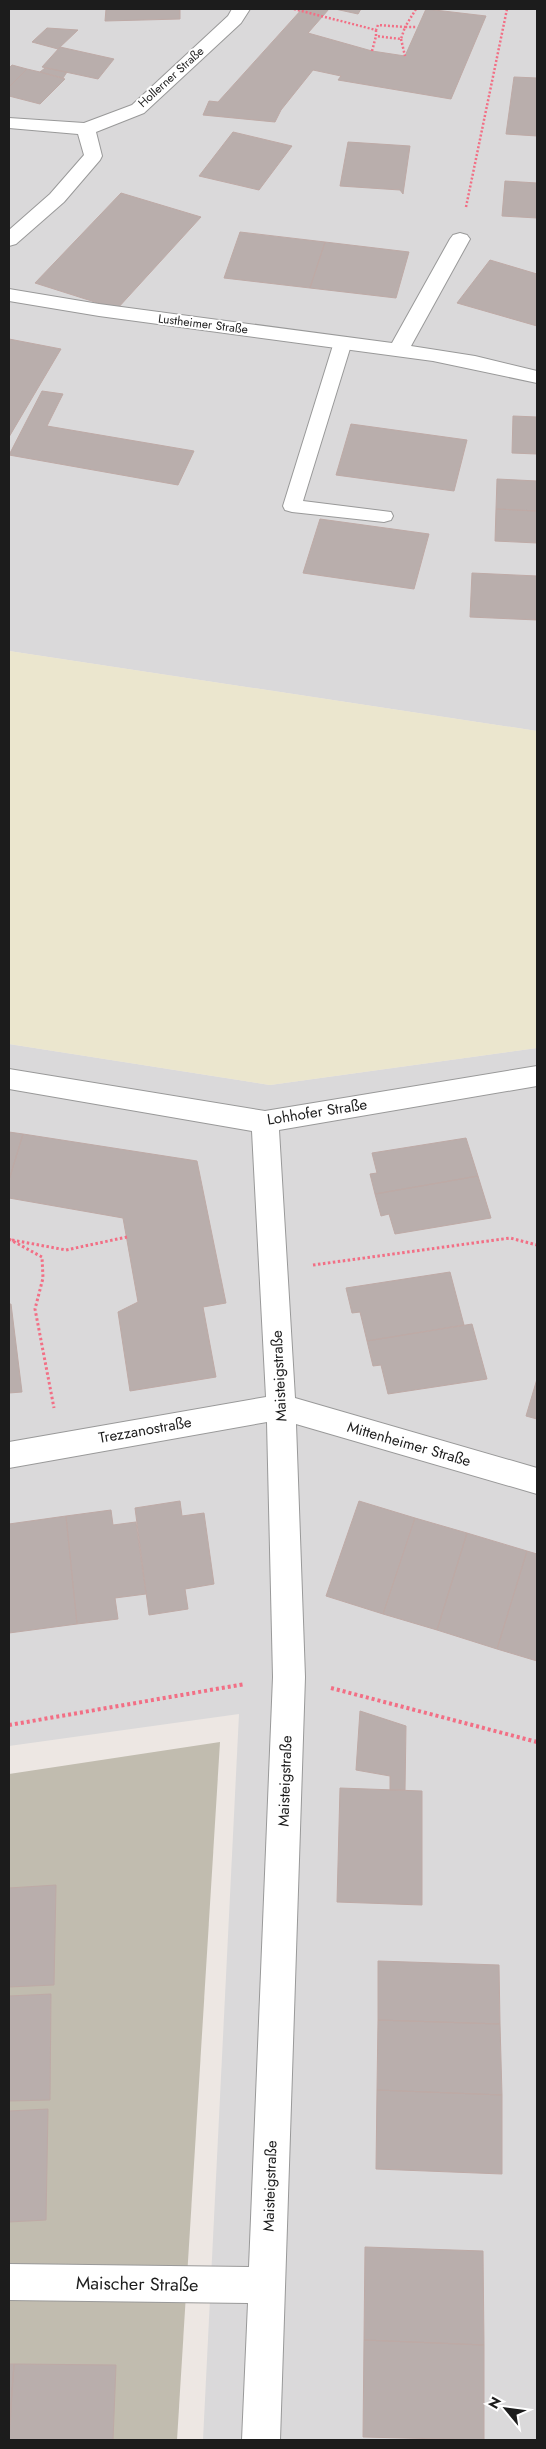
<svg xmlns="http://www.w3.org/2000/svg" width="546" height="2449" viewBox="0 0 546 2449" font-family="Jost,sans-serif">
<rect width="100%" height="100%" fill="#ede7e3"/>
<path fill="#dad9da" d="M9,9H537V731L9,651Z
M9,1044L270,1085L537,1048V2440H203L239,1714L9,1746Z"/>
<path fill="#c1bcaf" d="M220,1742L177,2440H9V1774Z"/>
<path fill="#ebe6ce" d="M9,651L537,731V1048L270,1085L9,1044Z"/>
<path fill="#b9aeac" stroke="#beaaa6" d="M106,9H180V19L105,21Z
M302,9H329L308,33L372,51L405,56L426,9L486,16L451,99L338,80L341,76L313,70L281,110L275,122L203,115L209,101L218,102Z
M335,9H361L358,14Z
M47,28L78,30L58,49L32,42Z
M60,47L114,59L98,79L42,67Z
M12,65L27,69L9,87V68Z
M45,68L67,72L63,78L40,72Z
M27,69L40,72L65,79L40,104L9,96V87Z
M514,77L537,78V136L506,134Z
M233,132L292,146L259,190L199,176Z
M348,142L410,146L403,194L400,190L340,186Z
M505,181L537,183V218L502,216Z
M121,193L201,217L117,309L35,283Z
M240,232L325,242L310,288L224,278Z
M325,242L409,252L396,298L310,288Z
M490,260L537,274V326L457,303Z
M9,339L61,349L9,437Z
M42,391L63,394L47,426L194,451L178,485L9,455Z
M513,416L537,417V454L512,453Z
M351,424L467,440L454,491L336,475Z
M497,479L537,481V511L496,509Z
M496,509L537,511V543L495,541Z
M320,519L429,534L414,589L303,573Z
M472,573L537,576V620L470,617Z
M9,1132L23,1134L9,1180Z
M23,1134L197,1161L226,1303L203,1307L216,1377L130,1391L118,1312L138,1302L123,1218L9,1198V1180Z
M466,1138L478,1176L375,1194L370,1174L377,1173L372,1153Z
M478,1176L491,1218L395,1234L389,1214L381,1216L375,1194Z
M450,1272L464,1325L367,1341L360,1312L352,1313L346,1288Z
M9,1304H11L22,1392L9,1393Z
M472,1324L487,1379L388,1394L381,1365L373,1366L367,1341Z
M537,1379V1419L526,1416Z
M180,1501L182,1516L204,1513L214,1584L185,1589L188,1609L149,1615L135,1508Z
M359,1501L415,1518L383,1614L326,1596Z
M111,1510L113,1525L136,1522L146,1594L115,1598L118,1619L77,1624L66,1516Z
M66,1516L77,1624L9,1633V1524Z
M415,1518L467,1533L437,1630L383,1614Z
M467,1533L527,1551L497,1649L437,1630Z
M527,1551L537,1554V1661L497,1649Z
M360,1711L406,1726L405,1790H390V1776L356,1770Z
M340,1788L422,1791V1905L337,1902Z
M56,1885L54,1985L9,1987V1888Z
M378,1961L499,1965L500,2024L378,2020Z
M51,1994L50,2100L9,2101V1996Z
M378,2020L500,2024L502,2095L377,2090Z
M377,2090L502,2095V2174L376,2169Z
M48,2109L46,2220L9,2222V2111Z
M365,2247L483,2251L484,2345L364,2340Z
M364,2340L484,2345V2440L363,2437Z
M9,2364H14L9,2429Z
M14,2364L116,2365L113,2440H9Z"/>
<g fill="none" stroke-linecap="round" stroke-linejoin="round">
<defs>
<path id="service" d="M343,337L349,338L352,342L303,501L391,512L393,516L391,520L384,522L292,512L285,510L283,506L334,342L337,338Z"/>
<path id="minor" d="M232,9H250L241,23L144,113L96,132L102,156L100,160L64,202L16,244L9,246V230L50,194L84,155L78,134L9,128V118L84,123L132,105L228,16Z
M460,233L467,235L470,239L411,346L475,356L537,371V383L433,361L99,316L9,301V289L99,304L392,343L450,239L453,235Z
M537,1066V1086L279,1130L295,1398L537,1468V1494L296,1424L305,1677L280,2440H242L248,2303L9,2300V2264L249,2267L273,1677L267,1422L9,1468V1442L266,1397L252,1131L9,1089V1069L265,1111Z"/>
</defs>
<use href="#service" stroke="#999" stroke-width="2"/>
<use href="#minor" stroke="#999" stroke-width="2"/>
<path stroke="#f26f85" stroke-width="2.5" stroke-dasharray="2 2" stroke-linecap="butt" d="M294,9L376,30L378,25L405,27L416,9
M376,30V36L401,39L405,27H417
M401,39L405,56
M372,51L376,36
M466,207L507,9"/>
<path stroke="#f26f85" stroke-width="3" stroke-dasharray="2.5 2.5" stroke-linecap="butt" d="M9,1239L42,1257L43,1278L35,1309L54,1408
M12,1240L66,1250L127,1237
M313,1265L510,1238L537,1245"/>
<path stroke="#f26f85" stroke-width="4" stroke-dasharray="3 3" stroke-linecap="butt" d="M331,1688L537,1742
M9,1725L245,1684"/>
<use href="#service" fill="#fff" fill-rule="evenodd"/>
<use href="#minor" fill="#fff" fill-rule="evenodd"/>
</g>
<g text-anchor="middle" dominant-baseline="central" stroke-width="4" stroke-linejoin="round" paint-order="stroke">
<g font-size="12" fill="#1c1c1c" stroke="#fff">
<text transform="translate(171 77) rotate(-42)">Hollerner Straße</text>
<text transform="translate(203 324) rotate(7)">Lustheimer Straße</text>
</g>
<g font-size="15" fill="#1c1c1c" stroke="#fff">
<text transform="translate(317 1112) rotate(-9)">Lohhofer Straße</text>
<text transform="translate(279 1376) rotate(-93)">Maisteigstraße</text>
<text transform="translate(145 1430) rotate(-10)">Trezzanostraße</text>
<text transform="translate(409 1444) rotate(16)">Mittenheimer Straße</text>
<text transform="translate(285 1781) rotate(-88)">Maisteigstraße</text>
<text transform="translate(270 2186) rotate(-88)">Maisteigstraße</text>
</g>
<g font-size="18" fill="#1c1c1c" stroke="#fff">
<text transform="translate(137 2284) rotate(1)">Maischer Straße</text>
</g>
</g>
<rect width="546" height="2449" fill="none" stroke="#1c1c1c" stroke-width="20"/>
<g transform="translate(506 2409) rotate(299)" stroke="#ffffff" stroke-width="4" paint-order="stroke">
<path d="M0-4L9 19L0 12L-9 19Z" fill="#1c1c1c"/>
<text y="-8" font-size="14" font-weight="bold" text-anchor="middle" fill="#1c1c1c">N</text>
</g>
</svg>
